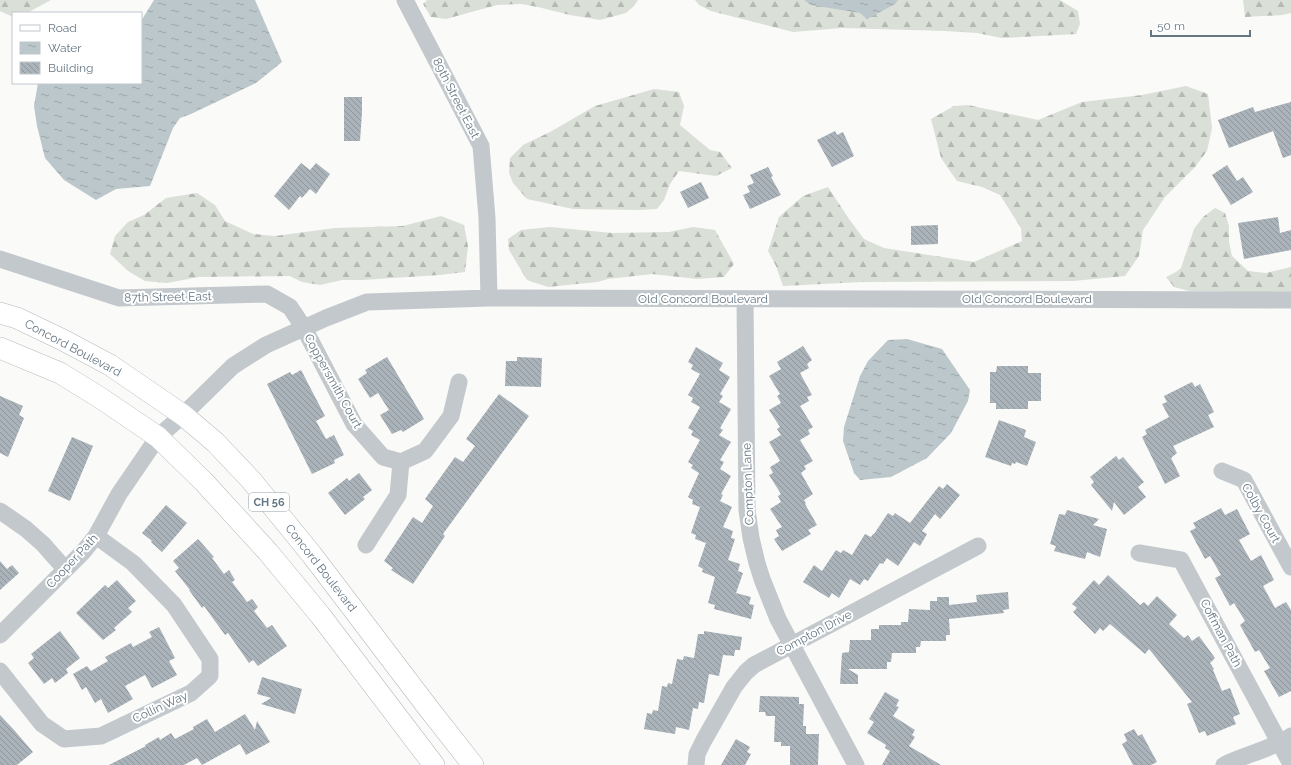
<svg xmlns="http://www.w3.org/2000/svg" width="1291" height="765" viewBox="0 0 1291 765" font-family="Raleway,sans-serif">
<defs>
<pattern id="forest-firs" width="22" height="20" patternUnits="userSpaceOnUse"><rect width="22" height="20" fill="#dadfd7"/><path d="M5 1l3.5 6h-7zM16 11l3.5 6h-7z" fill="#b4b9b4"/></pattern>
<pattern id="water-ripples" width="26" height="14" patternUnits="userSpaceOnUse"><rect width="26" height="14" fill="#bbc7cb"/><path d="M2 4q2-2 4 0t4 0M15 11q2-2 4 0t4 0" fill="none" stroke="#9ca6aa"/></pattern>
<pattern id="building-back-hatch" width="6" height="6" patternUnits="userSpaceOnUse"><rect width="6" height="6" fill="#aab3b9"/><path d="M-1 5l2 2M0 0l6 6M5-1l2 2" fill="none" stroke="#8e969c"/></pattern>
</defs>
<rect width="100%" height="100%" fill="#fafaf8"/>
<path fill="url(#forest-firs)" d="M0,0H51L27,13H13V17L0,11Z
M427,0H638L634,6L626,13L600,20L570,15L538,7L521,4L497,5L446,19L431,17L423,4Z
M695,0H1060L1078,11L1080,24L1076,34L1002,38L977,33L945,31L842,28L793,32L711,11L699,5Z
M1243,0H1291V13L1282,15L1245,17Z
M1186,86L1208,94L1212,128L1207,151L1195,167L1165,197L1143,230L1139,256L1125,276L1073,281L862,282L783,286L776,266L768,251L779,217L803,196L828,187L849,219L864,239L884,248L974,262L1022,241L1021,228L1000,195L982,187L957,181L941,158L931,119L954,106L968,105L1038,120L1082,102L1142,95Z
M654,89L679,92L684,106L680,125L710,150L720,152L732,168L716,176L679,171L670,184L664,200L657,209L640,210L573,209L527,199L513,183L509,173L510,158L523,145L550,132L595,106Z
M197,193L215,205L225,221L253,234L275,236L335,228L403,226L441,216L464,225L468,246L465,272L439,275L362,280H342L320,285L302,282L290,276L199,277L167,283L145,281L128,271L110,254L115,236L128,222L144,215L166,198Z
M1215,208L1225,213L1229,226V242L1232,256L1248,271L1266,273L1291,267V293L1189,291L1174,287L1166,277L1176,272L1181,268L1194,229L1203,217Z
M550,227L612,233L669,232L693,227L715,230L734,264L724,277L697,279L652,274L608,279L597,282L548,287L527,280L509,250L508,239L521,230Z"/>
<path fill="url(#water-ripples)" d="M154,0H255L282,62L256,83L191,114L180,118L173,128L150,186L116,189L96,200L64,180L45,158L37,126L34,106L38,83H141V21Z
M804,0H898L895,4L867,19L860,13L811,5Z
M907,339L942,349L970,390L968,401L951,433L927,458L891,477L860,480L854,473L843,441L844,427L860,376L868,361L888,340Z"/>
<path fill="url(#building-back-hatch)" d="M344,97H362V113L360,141H344Z
M1291,102V155L1283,158L1273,131L1229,148L1218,120L1253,107L1255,112Z
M835,131L837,135L843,132L854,156L832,167L817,140Z
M301,163L310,170L316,163L330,174L316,194L310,189L302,198L300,196L289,210L274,196Z
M1227,165L1237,181L1243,177L1253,192L1231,205L1212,175Z
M768,167L773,176L771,177L781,195L750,209L743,195L750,192L747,186L754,183L750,175Z
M701,182L709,198L688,208L680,192Z
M1278,217L1280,233L1291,230V250L1244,259L1238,223Z
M938,225V244L911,245V226Z
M803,346L812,360L807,364L809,368L800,373L812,395L807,397L809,401L800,406L813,427L808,430L810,434L800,440L813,461L804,466L806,469L801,473L813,494L804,500L806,503L805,504L817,525L808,530L811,534L782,551L774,539L779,536L776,530L782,527L770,509L781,502L778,496L781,494L769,475L773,473L770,467L780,461L769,442L781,435L777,429L780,427L769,410L781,403L777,396L780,394L769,376L781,369L777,362Z
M696,347L723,363L719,370L730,377L720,394L723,396L719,402L731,409L720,428L723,430L719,435L731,442L720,460L724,462L720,469L731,476L721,494L723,495L720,501L732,507L723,527L733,531L731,538L735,539L728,560L740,564L738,571L743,573L736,593L751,597L749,604L754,605L751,619L714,609L715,605L708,603L715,577L702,572L703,569L698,566L706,543L695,539L696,535L691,533L700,507L692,504L693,500L688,497L699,473L691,468L693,465L688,462L700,440L691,435L693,431L688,428L700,407L691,402L693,398L688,395L700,374L691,369L693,365L688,362Z
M387,357L424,419L403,432L401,430L392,434L380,415L389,410L378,393L370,398L358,379L367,373L365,370Z
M517,357L542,358L541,387L505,386L506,361H517Z
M997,366H1028V373H1041V401H1028V409H996V403H990V372H996Z
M301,370L325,416L316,421L326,439L334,435L344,455L334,460L335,463L312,474L267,384L290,372L292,375Z
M1192,382L1195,387L1200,384L1214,412L1208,415L1214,427L1173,446L1177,453L1171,458L1180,476L1165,484L1142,437L1147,434L1145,430L1169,417L1162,404L1167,402L1164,396Z
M499,394L529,416L443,534L445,536L413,584L391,570L393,568L384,561L413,517L422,523L433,506L425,499L455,457L463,462L475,446L466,439Z
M0,396L23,406L19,415L24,418L8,457L0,453Z
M999,420L1026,430L1024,437L1036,442L1027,466L1016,462L1015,464L1012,463L1011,466L985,457Z
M72,437L93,446L70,501L48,491Z
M1116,456L1119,460L1123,457L1144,482L1138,487L1146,497L1124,515L1114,502L1112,511L1091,485L1094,482L1090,477Z
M359,473L372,490L363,497L365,499L345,515L328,493L347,478L349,481Z
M947,484L960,495L940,519L935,514L922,531L927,534L920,546L914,542L898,566L887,558L883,564L880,563L868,581L864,579L860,585L850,579L839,598L832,593L829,598L803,582L814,565L822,571L836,550L841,553L843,550L852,555L865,534L871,537L873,534H874L888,513L893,516L895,513L910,523L939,486L943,489Z
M166,505L187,523L162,552L151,542L152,541L142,533Z
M1221,508L1225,515L1237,509L1250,534L1239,540L1251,561L1261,555L1274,580L1263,586L1275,608L1286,602L1291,610V691L1279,697L1264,671L1270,668L1259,650L1255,652L1240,625L1245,621L1234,603L1230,606L1215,578L1221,575L1210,556L1205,559L1190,531L1196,528L1193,523Z
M1067,510L1099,519L1093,525L1107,529L1100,557L1087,552L1085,559L1054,551L1056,546L1050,544L1059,514L1065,515Z
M198,539L214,557L212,558L224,574L229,570L235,580L232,582L247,602L252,599L258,607L254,611L267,628L272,625L287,646L258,666L253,660L249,663L228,633L225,635L204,606L202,608L189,590H190L175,571L179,568L173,561Z
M0,561L7,569L12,565L19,573L0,590Z
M1108,575L1140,605L1144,602L1148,606L1157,596L1177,615L1169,624L1184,638L1188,635L1192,641L1199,636L1215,658L1210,663L1214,669L1213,670L1222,691L1230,688L1240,714L1233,717L1236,724L1207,736L1205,731L1199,733L1187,704L1192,702L1149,649L1145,654L1110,624L1103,631L1100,628L1095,634L1073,612L1077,608L1072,604L1094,580L1099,585Z
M117,580L136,601L128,608L132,612L114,628L116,630L103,640L76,613L105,585L108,588Z
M1008,592L1009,609L1003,610L1004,613L949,619L950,635H946V641H921L920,647H916V653H892L891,662H887V669H848L858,675V684H840L842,653L849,652L850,640H871V629H879V625H901V622H908L909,609L930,610V601H937V597H949V605L977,602L976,595Z
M159,627L175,658L169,661L177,675L152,688L145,675L125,686L133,699L108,713L101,699L95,703L86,687L82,690L73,674L87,666L91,671L108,661L105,657L131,643L133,647L152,637L149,632Z
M60,631L80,658L66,669L68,673L55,683L52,678L44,684L28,663L34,658L31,654Z
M704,631L742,637L740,650H735L734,656L723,655L719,676L709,674L704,703L699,702L698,709L693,708L689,730L676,727L675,734L644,729L647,713L652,714L653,710L658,711L662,686L667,687L668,683L672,684L677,659L683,660L684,656L694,658L698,634H704Z
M262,677L302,689L295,714L261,704L271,698L257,694Z
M885,692L899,700L896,706L899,707L893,716L915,730L912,735L915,737L909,746L941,765H882L890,751L885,748L886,745L867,733L874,722L869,719Z
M760,696L799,697V704H804L803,726H806V734H819L818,765H790V746H781V742H774L775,716H766L765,712H759Z
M245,714L255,730L257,721L270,742L246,755L240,744L202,765L197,758L184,765H109L146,746L145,745L159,737L160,740L171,733L175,739L194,729L193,727L207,719L215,732Z
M0,715L14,730L33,752L17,765H0Z
M1134,729L1138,736L1142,734L1157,762L1151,765H1133L1122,744L1127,741L1124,734Z
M736,739L750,747L747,752L751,754L745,765H721Z"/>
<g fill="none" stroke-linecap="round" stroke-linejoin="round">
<defs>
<path id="major" d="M0,313L17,318L63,340L110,365L183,415L215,442L251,480L312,555L429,709L473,765
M0,348L60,373L99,397L158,437L204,482L268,552L320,615L434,765"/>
</defs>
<use href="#major" stroke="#b5babe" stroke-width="22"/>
<path stroke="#c3c8cc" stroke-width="17" d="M405,0L481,146L487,218L489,298
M0,259L119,298L267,294L290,307L304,328L354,424L383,457L401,462L425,451L451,416L459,382
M745,299L747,510L751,538L757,563L762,579L778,619L856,765
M1222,471L1244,480L1291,567
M0,511L26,529L43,544L65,569
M366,545L398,495L401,462
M1139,553L1181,560L1291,764
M0,635L83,552L96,536L119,494L158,437L183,415L233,366L266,345L326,318L367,302L489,298L1291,300
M0,671L42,724L64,739L101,736L191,693L210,676V659L174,605L133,563L96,536
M696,765L697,754L704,740L734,687L746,672L754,665L978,546
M1224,765C1246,754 1270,750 1291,736"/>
<use href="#major" stroke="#fff" stroke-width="21"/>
</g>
<g text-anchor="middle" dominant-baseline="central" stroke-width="4" stroke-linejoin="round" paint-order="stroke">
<rect fill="#fff" stroke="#939fa8" stroke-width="1" x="249" y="493" width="40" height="18" rx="3"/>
<g font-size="11" font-weight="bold" fill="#657683">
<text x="269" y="502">CH 56</text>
</g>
<g font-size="12" fill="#657683" stroke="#fff">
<text transform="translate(456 98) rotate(63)">89th Street East</text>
<text transform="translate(168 297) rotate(-1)">87th Street East</text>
<text x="703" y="299">Old Concord Boulevard</text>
<text x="1027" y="299">Old Concord Boulevard</text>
<text transform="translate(73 348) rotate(28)">Concord Boulevard</text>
<text transform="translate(333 381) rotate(61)">Coppersmith Court</text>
<text transform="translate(748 484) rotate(-92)">Compton Lane</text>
<text transform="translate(1261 513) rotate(61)">Colby Court</text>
<text transform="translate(72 561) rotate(-47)">Cooper Path</text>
<text transform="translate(321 568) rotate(52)">Concord Boulevard</text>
<text transform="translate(814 633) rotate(-28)">Compton Drive</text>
<text transform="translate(1221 633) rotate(62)">Coffman Path</text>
<text transform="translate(160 707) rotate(-25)">Collin Way</text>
</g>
</g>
<rect x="12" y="12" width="130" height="72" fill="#ffffff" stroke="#c1c8cd"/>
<rect x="20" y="25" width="20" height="6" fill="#ffffff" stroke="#c1c8cd"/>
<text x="48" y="32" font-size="12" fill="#657683">Road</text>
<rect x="20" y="42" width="20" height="12" fill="url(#water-ripples)" stroke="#c1c8cd"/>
<text x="48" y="52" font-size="12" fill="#657683">Water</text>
<rect x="20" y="62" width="20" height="12" fill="url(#building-back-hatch)" stroke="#c1c8cd"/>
<text x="48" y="72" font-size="12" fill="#657683">Building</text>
<path d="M1151 30v6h99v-6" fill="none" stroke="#657683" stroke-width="2"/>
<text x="1157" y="30" font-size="12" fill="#657683" stroke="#ffffff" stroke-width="3" paint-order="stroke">50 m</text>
</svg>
